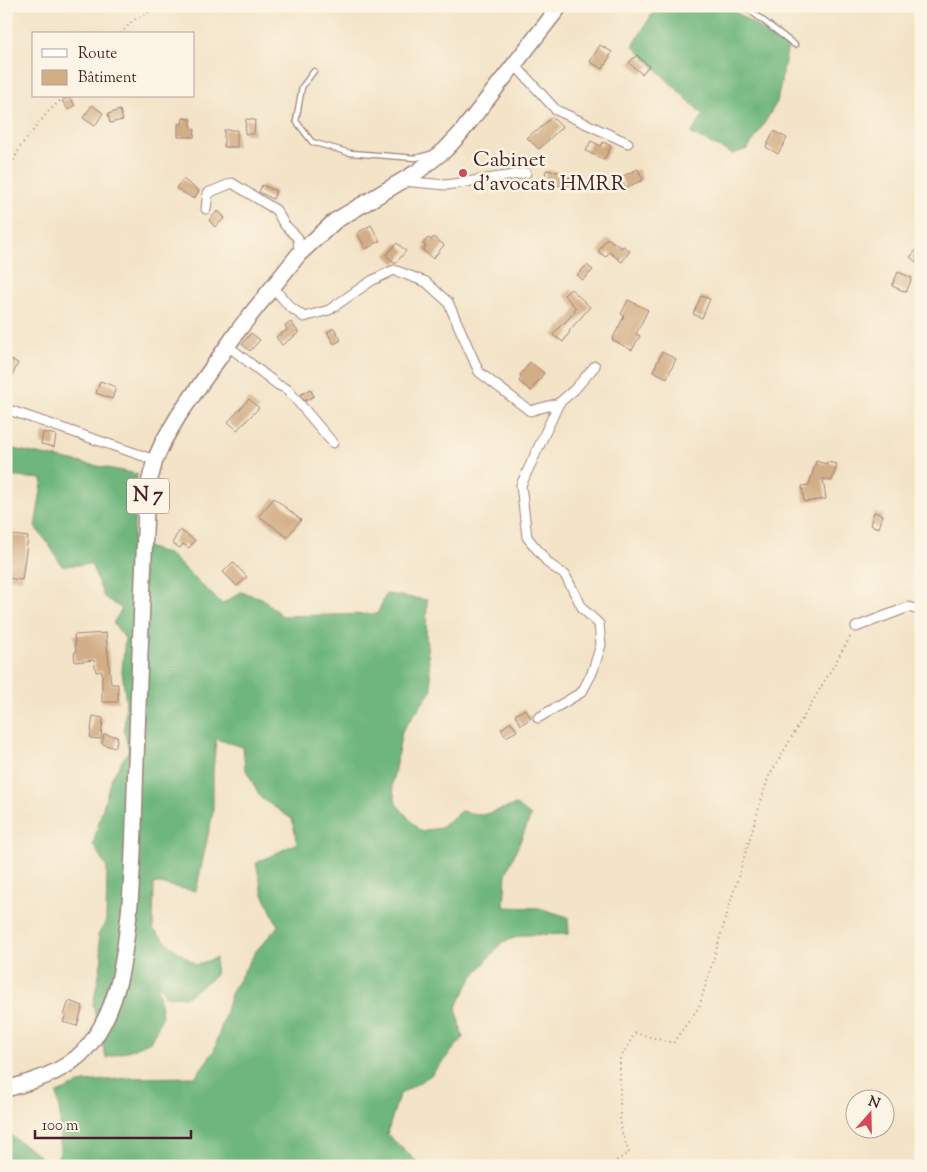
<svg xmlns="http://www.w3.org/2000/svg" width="927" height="1172" viewBox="0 0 927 1172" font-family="'Sorts Mill Goudy',serif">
<rect width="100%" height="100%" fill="#fcf5e5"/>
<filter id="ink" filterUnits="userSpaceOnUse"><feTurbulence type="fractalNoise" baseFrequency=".02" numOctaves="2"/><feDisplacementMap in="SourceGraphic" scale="10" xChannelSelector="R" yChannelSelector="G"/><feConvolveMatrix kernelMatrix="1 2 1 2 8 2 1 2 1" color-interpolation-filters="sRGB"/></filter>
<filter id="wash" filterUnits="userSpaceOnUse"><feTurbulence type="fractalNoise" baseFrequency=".0096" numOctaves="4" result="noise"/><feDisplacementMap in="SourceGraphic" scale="20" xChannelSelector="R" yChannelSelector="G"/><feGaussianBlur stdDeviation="1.12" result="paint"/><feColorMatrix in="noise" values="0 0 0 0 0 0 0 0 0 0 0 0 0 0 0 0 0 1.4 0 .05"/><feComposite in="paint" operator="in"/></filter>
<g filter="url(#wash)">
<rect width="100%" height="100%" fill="#f3e3c7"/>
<path fill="#6eb67b" stroke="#5c6a53" d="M657,6H726L788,46L777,102L756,137L747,149L733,154L691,134L703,115L633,46Z
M13,449L137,474L133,542L170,555L222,604L241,592L262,598L282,616L377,614L386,594L427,600L426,637L432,690L402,731L392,784L396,804L420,831L440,828L461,811L482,815L516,805L531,816L506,874L504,907L539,908L568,917L569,934L524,935L502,942L472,978L456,1007L463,1038L431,1075L399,1095L387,1134L421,1166H53L60,1153V1116L57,1093L84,1082L130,1078L195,1077L214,1051L232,991L256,951L278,926L263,894L256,863L297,843L292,819L261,798L245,768L243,747L216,739L213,771V812L196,891L154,883L153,929L172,947L196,965L216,958L215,976L186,997L166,996L157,982L162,1017L151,1041L133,1049L106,1058L93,1005L102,959L98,935L106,921L107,868L93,844L111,779L129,750L124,731L126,702L122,671L125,638L113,623L122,609L104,597L91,564L62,566L48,543L35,527L43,479L6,476V452Z
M10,1135L40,1156L43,1166H6V1137Z"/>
<g id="blocks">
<path fill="#d2ae86" d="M600,45L612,52L603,69L590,62Z
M637,55L649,66L642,74L629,63Z
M69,97L75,105L68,110L62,101Z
M92,105L103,113L95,126L83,118Z
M120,110L123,120L110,123L108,114Z
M552,117L562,127L539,149L527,138L535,131L536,132Z
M183,118L191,119V129H195L194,137H178V124H182Z
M246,119L255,120L254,134H245Z
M224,130H237V147H224Z
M774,131L787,138L778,154L766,147Z
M591,141L601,146L603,142L611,146L604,160L586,151Z
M518,155L524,162L518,168H514L509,164Z
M638,169L643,180L625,188L621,177Z
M546,170L570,174L567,187L544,183Z
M183,179L199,191L194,199L176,188Z
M262,185L276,191L273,199L259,192Z
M218,211L225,218L215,227L209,220Z
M371,225L380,241L366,249L357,233Z
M434,237L444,245L433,259L423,250L426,246L423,244L428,238L431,240Z
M607,238L622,248L623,246L630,251L622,262L609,252L606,257L598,252Z
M397,243L406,251L395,264L386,255Z
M921,245V266L910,257Z
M587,265L593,270L583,280L577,275Z
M898,272L912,278L906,292L892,286Z
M571,289L590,307L569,331L570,332L563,342L553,335L561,325L562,326L575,311L574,310L576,308L564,295Z
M701,296L710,299L702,318L693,314Z
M628,300L648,310L636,334L640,336L632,350L612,340L624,316L621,314Z
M291,322L299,333L282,345L276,337L287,330L285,326Z
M334,328L341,340L334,344L327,332Z
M251,333L260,340L250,351L242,344Z
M662,352L676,359L667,378L653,371Z
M6,357L18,363L6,389Z
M530,362L544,373L531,391L519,381L522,377L520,375Z
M100,381L116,387L112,399L96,393Z
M310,389L314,396L305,401L300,395Z
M249,399L259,408L237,430L228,422Z
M43,432L56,435L54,447L41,444Z
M816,461L826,464L827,462L837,464L832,481L823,479L826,499L804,502L802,486L809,485Z
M274,498L301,520L287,537L259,516Z
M874,512L883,515L879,528L870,525Z
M180,530L195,540L189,548L183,544L180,548L172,543Z
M6,534L28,537L22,580L6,578Z
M233,562L247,577L237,586L223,572Z
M106,633L111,684H118V702H102V671L96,672L94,660L75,662L74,653L76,652L74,635Z
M525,709L531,718L521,725L515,715Z
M93,716L103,718L101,739L90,738Z
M511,722L517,731L506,737L501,729Z
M104,734L118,737L115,748L102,744Z
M69,1001L83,1006L77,1026L63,1022L66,1015H64Z"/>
</g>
</g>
<g filter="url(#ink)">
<use href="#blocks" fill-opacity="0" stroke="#9e8179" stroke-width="1"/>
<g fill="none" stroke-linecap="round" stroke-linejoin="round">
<defs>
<path id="lane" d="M744,6L795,45
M314,71L302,87L296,121L312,142L350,153L416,158L431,154"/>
<path id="street" d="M515,65L556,110L628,143
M402,181L446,185L526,173
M206,209L208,193L232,183L276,210L284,224L298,238L299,254
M273,287L289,306L304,317L329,310L371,281L394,270L426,282L448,302L479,372L530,411L559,403L574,390L595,366
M228,346L278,385L287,389L333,443
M6,409L155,460
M856,627L909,607L921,611
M538,718L582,692L592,673L601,645L599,624L583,609L565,575L549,564L527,537L521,485L559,403"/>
<path id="primary" d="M6,1089C39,1080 73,1069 93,1040C120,1001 124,959 129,914C134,863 134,813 136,762C139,678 142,593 146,509L150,479L155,460L164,440L179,415L240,328L299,254L335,221L417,172L445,150L460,134L560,6"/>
</defs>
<use href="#lane" stroke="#9e8179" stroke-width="7"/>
<use href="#street" stroke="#9e8179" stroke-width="11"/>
<use href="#primary" stroke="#9e8179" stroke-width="18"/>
<path stroke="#9e8179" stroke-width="2" stroke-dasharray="1 4" stroke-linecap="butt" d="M121,34L132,21L160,6
M6,179L20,147L47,113L65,96
M608,1166L629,1153L620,1127V1059L635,1033L673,1043L699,1007L768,778L852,634"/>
<use href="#lane" stroke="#fff" stroke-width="4.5"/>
<use href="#street" stroke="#fff" stroke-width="9"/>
<use href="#primary" stroke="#fff" stroke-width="15"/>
</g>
</g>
<circle fill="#d1495b" stroke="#fcf5e5" stroke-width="2" cx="463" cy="173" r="5"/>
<g text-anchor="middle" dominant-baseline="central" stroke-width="5" stroke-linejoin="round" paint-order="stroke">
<rect fill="#fcf5e5" stroke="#7f5f63" stroke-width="1" x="127" y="478.5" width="42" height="35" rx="4"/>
<g font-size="20" font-weight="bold" fill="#4a1f2b">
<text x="148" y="496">N 7</text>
</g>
<g font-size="21" fill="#4a1f2b" stroke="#fcf5e5" text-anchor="start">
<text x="473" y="161">Cabinet<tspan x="473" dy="24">d'avocats HMRR</tspan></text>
</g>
</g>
<rect width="927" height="1172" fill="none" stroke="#fcf5e5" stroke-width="25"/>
<rect x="32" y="32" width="162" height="65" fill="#fcf5e5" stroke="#b59f9b"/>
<rect x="42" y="49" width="25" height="8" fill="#ffffff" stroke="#b59f9b"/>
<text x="78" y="58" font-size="15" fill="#4a1f2b">Route</text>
<rect x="42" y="70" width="25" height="15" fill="#d2ae86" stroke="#b59f9b"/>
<text x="78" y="82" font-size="15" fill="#4a1f2b">Bâtiment</text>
<g transform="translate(870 1114) rotate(20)"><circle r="24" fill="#fcf5e5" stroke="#b59f9b"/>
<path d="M0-4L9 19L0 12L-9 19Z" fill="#d1495b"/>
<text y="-8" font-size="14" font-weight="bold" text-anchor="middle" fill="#4a1f2b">N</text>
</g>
<path d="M35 1130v8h156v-8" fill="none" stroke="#4a1f2b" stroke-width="2.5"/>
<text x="42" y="1130" font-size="15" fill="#4a1f2b" stroke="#fcf5e5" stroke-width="4" paint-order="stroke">100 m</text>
</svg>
